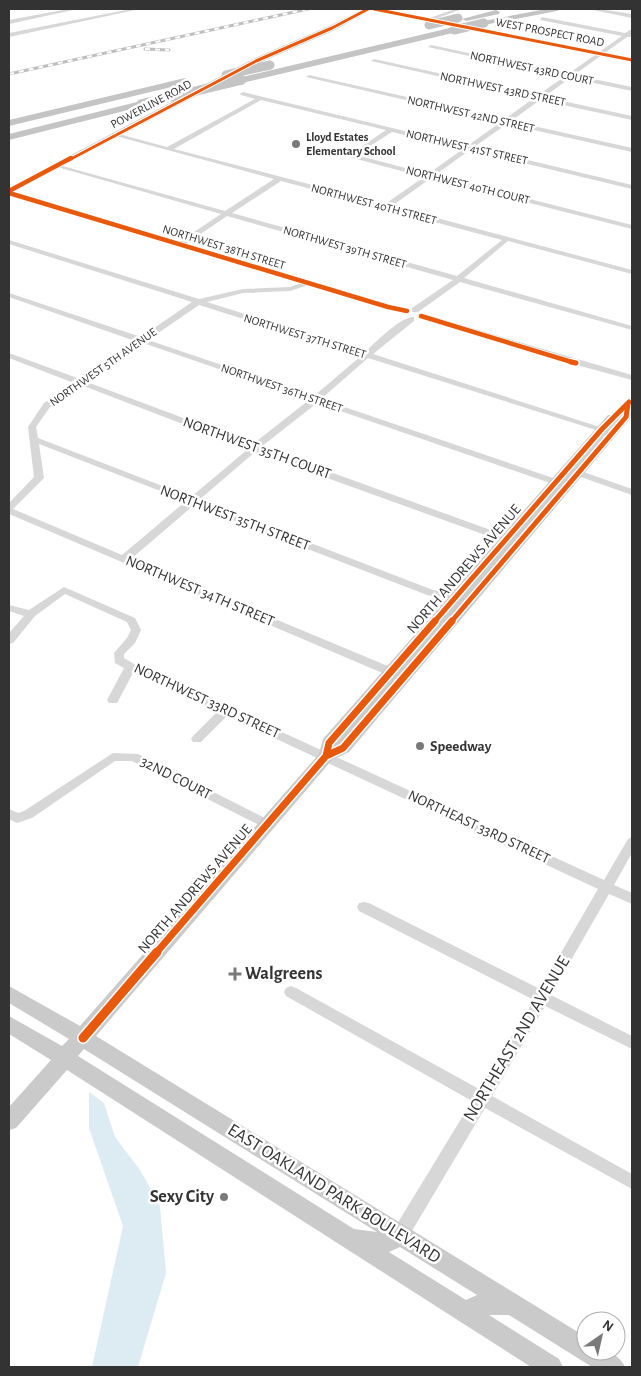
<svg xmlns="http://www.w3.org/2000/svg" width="641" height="1376" viewBox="0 0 641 1376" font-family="'Alegreya Sans',sans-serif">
<rect width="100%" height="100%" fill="#fff"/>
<path fill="#ddebf3" d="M89,1092L104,1103L115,1137L140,1170L160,1206L166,1273L138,1367H92L123,1226L89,1128Z"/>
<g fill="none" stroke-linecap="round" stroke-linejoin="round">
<path fill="#d7d7d7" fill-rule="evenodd" d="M68,9H78L9,24V20Z
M131,9H140L9,37V33Z
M455,9H462L435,19L430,18Z
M588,9H599L632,14V18Z
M542,17L625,33L632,29V37H627L574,75L632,87V91L570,78L544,97L632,116V120L540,100L511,121L632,148V152L507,124L474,147L632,185V189L470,150L435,175L632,225V229L431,178L392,206L632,270V274L508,241L464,278L632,326V330L460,282L418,312H412V308L453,280L227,216L186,244L411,311L407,313L308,285L290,291L243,293L207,302L365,352C375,343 401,316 414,317V321L373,354L606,429L605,431H599L368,358L321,399L559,480L561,482L556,485L553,484L317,403L261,447L510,537L511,539L510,541H502L255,452L199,500L433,590L466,597L467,599L466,601L462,602L427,595L194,505L131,559L395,669L397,672L395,675H387L9,514V503L34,477L28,427L44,403L74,383L9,358V353L80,379L135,341L9,297V293L141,337L192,302L9,244V240L199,299L243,289L290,287L301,283L9,195V191L179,242L221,214L54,166L59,165L225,211L274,179L112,135L115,133L167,147L255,99L241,95L240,94L243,92L467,146L501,122L306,77L309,75L505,119L534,98L371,61L374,59L538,95L564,77L428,47L431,45L568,74L622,36L540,20ZM261,100L386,130L349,155V157L424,177L385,204L174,149ZM392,132L463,149L428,174L356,155ZM281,181L502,240L457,276L232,213ZM199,305L361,356L314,396L148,340ZM143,343L309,400L253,444L87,382ZM81,385L248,449L191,497L38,438L36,427L50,407ZM39,444L186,501L122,555L13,509L44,478Z
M418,314H424L632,375V380L529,352L418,318Z
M578,470L632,489V495L575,475L573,473Z
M64,587L135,618L141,630L135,643L124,654V658L134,664L604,880L628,839L632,837V853L614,885L632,893V904L609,894L551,995L632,1036V1049L545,1006L492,1096L632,1174V1189L485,1108L406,1241L400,1243L394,1241L392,1235L394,1229L472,1101L286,996L284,992L286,988L291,986L296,988L479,1089L534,1000L359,911L357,907L359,903L364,902L369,903L540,989L598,889L227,716L201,742H193L191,739L193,736L218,711L133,673L117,703H109L107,700L124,668L115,663L114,653L127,638L131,630L127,622L65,594L35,616L13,643L9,644V633L24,616L9,611V605L29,610Z
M113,753L138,754L271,821L273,824L271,827H263L132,761H115L32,818L17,823L9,819V809L18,813L24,811Z"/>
<path fill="#cacaca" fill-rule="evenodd" d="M363,9H383L632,58V62L371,10L335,30L259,63L9,194V188L253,59L329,26Z
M628,401L632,402L630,419L349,752L332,760L96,1036L586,1337V1351C602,1351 617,1350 625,1367H592L509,1315H489L559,1359L563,1367H531L67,1070L16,1128L9,1130V1107L51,1060L9,1034V1016L62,1046L69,1039L9,1003V986L80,1026L319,754L323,739L608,415H616L618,418L616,421L337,744L620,416L622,404ZM84,1049L377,1232L354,1229L78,1056ZM400,1247L477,1295L466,1300L389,1252Z"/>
<path fill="#c4c4c4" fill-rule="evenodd" d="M546,9H561L557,11L484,25L480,23L484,21Z
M496,10L500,12L499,14L466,21L462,19Z
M454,27L457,28V32L242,83L237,80L242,77Z
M185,78L190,81L188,83L9,126V120Z
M141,101L144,102V106L9,140V134Z"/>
<defs>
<path id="rail" d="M145,49L169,50
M9,74L308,9"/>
</defs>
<use href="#rail" stroke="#bebebe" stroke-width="3"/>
<use href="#rail" stroke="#fff" stroke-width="2" stroke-dasharray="5" stroke-linecap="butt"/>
<path stroke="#c4c4c4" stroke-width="9" d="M429,25L458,18
M454,30L484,23
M226,75L270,65
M141,104L242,80"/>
<defs>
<path id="cycleway-far4" d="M374,9L632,60
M69,160L256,61L332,28L368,9"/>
<path id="cycleway-far3" d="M9,191L71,158
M9,193L388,307L407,311
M421,316L575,363"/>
<path id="cycleway-far2" d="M571,362L576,363
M434,622L602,429L629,402
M451,622L626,417L628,404"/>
<path id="cycleway-far1" d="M326,756L329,743L435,621
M156,953L326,756L343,748L452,621"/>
<path id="cycleway" d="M83,1038L157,952"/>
</defs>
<use href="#cycleway-far4" stroke="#fff" stroke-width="5"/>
<use href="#cycleway-far3" stroke="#fff" stroke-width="6"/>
<use href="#cycleway-far2" stroke="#fff" stroke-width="8"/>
<use href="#cycleway-far1" stroke="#fff" stroke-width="10"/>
<use href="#cycleway" stroke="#fff" stroke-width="12"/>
<use href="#cycleway-far4" stroke="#e8590c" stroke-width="3"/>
<use href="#cycleway-far3" stroke="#e8590c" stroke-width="4.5"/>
<use href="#cycleway-far2" stroke="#e8590c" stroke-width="5"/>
<use href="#cycleway-far1" stroke="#e8590c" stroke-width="7"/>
<use href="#cycleway" stroke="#e8590c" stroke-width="9"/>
</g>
<g fill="#7a7a7a" stroke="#fff" stroke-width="2">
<circle cx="296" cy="144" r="5"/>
<circle cx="420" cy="746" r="5"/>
<path d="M232.5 966.5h5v5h5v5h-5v5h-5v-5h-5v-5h5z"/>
<circle cx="224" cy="1197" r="5"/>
</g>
<g text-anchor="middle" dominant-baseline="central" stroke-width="5" stroke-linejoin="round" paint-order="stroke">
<g font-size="12" fill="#333" stroke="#fff">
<text transform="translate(550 32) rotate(11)">WEST PROSPECT ROAD</text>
<text transform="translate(532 68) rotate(12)">NORTHWEST 43RD COURT</text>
<text transform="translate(503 89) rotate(12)">NORTHWEST 43RD STREET</text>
<text transform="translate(151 104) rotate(-28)">POWERLINE ROAD</text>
<text transform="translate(471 114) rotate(13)">NORTHWEST 42ND STREET</text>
<text transform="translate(467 147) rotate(13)">NORTHWEST 41ST STREET</text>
<text transform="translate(468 185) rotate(14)">NORTHWEST 40TH COURT</text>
<text transform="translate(374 204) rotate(15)">NORTHWEST 40TH STREET</text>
<text transform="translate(224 247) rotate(17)">NORTHWEST 38TH STREET</text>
<text transform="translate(345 247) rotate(16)">NORTHWEST 39TH STREET</text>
<text transform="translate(305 336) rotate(17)">NORTHWEST 37TH STREET</text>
<text transform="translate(103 367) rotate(-35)">NORTHWEST 5TH AVENUE</text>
<text transform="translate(282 388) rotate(19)">NORTHWEST 36TH STREET</text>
</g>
<g font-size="12" font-weight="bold" fill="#333" stroke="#fff" text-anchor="start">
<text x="306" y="137">Lloyd Estates<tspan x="306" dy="14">Elementary School</tspan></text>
</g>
<g font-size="15" fill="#333" stroke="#fff">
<text transform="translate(257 448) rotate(20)">NORTHWEST 35TH COURT</text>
<text transform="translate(235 518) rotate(21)">NORTHWEST 35TH STREET</text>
<text transform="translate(464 569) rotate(-49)">NORTH ANDREWS AVENUE</text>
<text transform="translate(200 591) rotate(23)">NORTHWEST 34TH STREET</text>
<text transform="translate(207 701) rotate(25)">NORTHWEST 33RD STREET</text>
<text transform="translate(176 778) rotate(27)">32ND COURT</text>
<text transform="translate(479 827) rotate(25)">NORTHEAST 33RD STREET</text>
<text transform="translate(195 889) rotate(-49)">NORTH ANDREWS AVENUE</text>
</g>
<g font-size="15" font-weight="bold" fill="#333" stroke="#fff" text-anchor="start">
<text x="430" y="746">Speedway</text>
</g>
<g font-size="18" font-weight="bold" fill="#333" stroke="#fff" text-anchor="start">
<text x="245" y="974">Walgreens</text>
<text x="214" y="1197" text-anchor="end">Sexy City</text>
</g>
<g font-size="18" fill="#333" stroke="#fff">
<text transform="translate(517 1039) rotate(-59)">NORTHEAST 2ND AVENUE</text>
<text transform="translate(334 1194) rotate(32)">EAST OAKLAND PARK BOULEVARD</text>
</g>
</g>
<rect width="641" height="1376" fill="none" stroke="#333333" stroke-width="20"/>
<g transform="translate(601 1336) rotate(34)"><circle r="24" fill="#ffffff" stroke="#adadad"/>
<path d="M0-4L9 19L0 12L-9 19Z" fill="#7a7a7a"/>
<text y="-8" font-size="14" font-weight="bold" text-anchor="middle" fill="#333333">N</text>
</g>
</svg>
